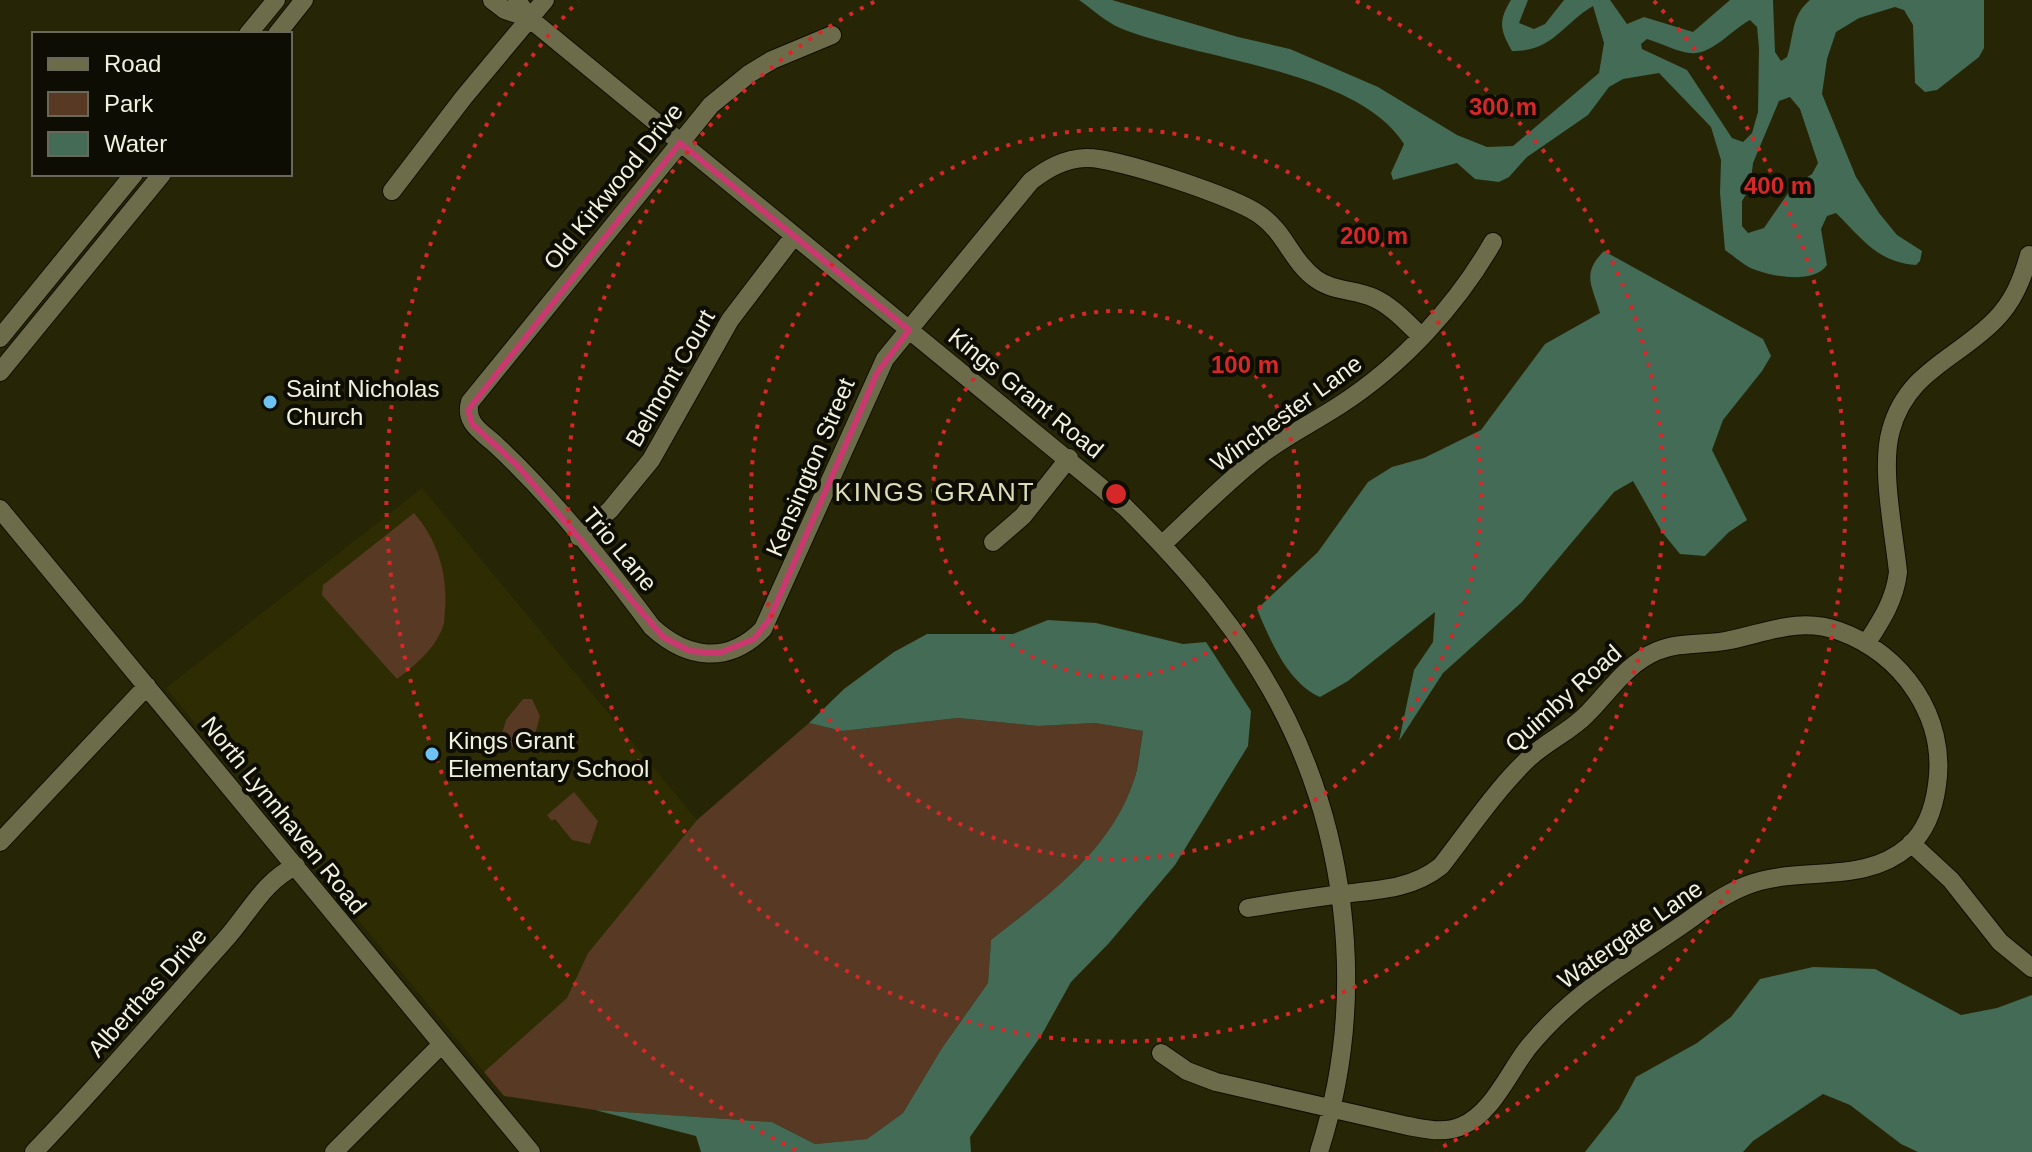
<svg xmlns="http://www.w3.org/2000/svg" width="2032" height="1152" viewBox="0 0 2032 1152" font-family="Arial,sans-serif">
<rect width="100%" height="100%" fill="#262505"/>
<path fill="#2e2c03" d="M422,488L697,820L588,953L567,998L484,1072L166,688Z"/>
<path fill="#583a24" d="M414,513C438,541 448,574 445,611C444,617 445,624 442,629C433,651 415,665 397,679L322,595L323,585Z
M523,699H532L540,716L534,738L518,750L508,744L501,737L506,720Z
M958,718L1038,726L1095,723L1143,731C1140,746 1139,764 1134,780C1110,852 1048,895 991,940L988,983L942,1048L903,1113L867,1139L815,1144L772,1122L595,1110L504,1096L484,1072L567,998L588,953L697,820L809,723L842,731Z
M574,792L598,821L590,844L572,840L555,819L552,821L547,815Z"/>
<path fill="#436b55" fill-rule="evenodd" d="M1079,0H1112L1238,37L1290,49L1378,87L1457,135L1487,147L1513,146L1599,73L1604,43L1593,6C1561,25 1554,51 1512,51C1500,30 1498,21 1511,0H1528L1519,23L1534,29L1545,24L1564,0H1610L1627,24L1644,17L1693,32L1730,0H1773L1775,52L1781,61L1787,57C1794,36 1791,15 1810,0H1984V48L1979,57L1937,90L1925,92L1915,83L1913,25L1904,10L1895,7L1859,18L1836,32L1827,59L1822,94L1856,177L1879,213L1897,235L1922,251L1920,261L1916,265C1876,262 1862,238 1836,213L1827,216L1821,229L1827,265C1814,284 1773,277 1753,269C1743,265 1734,256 1725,250L1720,193L1721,160L1711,127L1659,73L1623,79L1609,87L1588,115L1527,157L1509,177L1499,182L1475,179L1457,163L1393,180L1391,173L1404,144C1357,70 1199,60 1120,28C1106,22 1092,9 1079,0ZM1750,20L1757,27L1759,48L1758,112L1752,133L1743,142L1732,138L1687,70L1642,49L1641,44L1647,39C1661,43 1683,55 1696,53C1715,51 1733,29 1750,20ZM1790,97L1800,109L1818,163L1812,174L1793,186L1764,228L1748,233L1742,226V201L1750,188L1753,163L1779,101Z
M1604,251L1763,339L1771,356L1762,371L1723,420L1712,450L1747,520L1729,532L1705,556L1680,554L1662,532L1633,481L1614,492L1522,602L1443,673L1399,741L1414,670L1433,642L1435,612L1348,681L1320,697C1288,683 1270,640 1257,609L1318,552L1368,482L1392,467L1424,458L1481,430L1545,344L1600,313C1592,285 1581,274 1604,251Z
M1048,620L1096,623L1183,644L1206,642L1251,711L1248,746L1175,865L1109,943L1071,982L1041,1036L970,1137L971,1152H701L696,1136L595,1110L772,1122L815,1144L867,1139L903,1113L942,1048L988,983L991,940C1048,895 1110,852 1134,780C1139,765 1140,747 1143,731L1095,723L1038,726L958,718L842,731L809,723L844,689L894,652L927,634H1013Z
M1813,967L1875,969L1961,1015L1997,1008L2032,995V1152H1918L1901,1144L1850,1105L1823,1094L1753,1141L1743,1152H1585L1619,1109L1636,1077L1697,1043L1731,1017L1760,979Z"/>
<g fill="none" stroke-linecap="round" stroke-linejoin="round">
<defs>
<path id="minor" d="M492,0L505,10L529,18
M517,0L529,18L1125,507C1175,557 1223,610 1260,671C1348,813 1370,994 1319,1152
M248,34L276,0
M277,34L304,0
M832,35L772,60L749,74L711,105L470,402C464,423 482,432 496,445C554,499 605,564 652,627C687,659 728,665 763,629L885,359L1031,181C1048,168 1064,159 1086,158C1115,157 1236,197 1260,215C1285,232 1292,262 1316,279C1334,292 1355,289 1374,298C1392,306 1407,323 1421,336
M392,191L464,97L545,0
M0,338L134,174
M0,372L162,174
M0,509L531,1152
M579,537L610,510L651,460L730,320L794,236
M993,542L1023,516L1069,458
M1163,544C1195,514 1227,481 1262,454C1287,435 1314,422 1340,405C1402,365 1457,305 1493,242
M1866,644C1881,621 1895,600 1898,572C1894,532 1880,467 1891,430C1907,371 1957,359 1995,320C2013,302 2022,280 2029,255
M0,842L147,686
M1911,843L1951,880L2000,942L2032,968
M1161,1053L1187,1071L1216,1082L1408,1126C1426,1129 1444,1134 1462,1126C1492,1113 1508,1074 1527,1049C1547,1024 1571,1002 1597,983C1624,963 1653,945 1682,925C1702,911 1722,895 1745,886C1799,864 1862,887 1909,846C1927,830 1934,808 1937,785C1947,717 1902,653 1839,631C1798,616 1764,634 1725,641C1702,645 1679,642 1657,651C1626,664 1610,691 1587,714C1570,732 1545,742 1527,760C1495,791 1469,830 1441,866C1410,891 1372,890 1334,895C1305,899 1277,903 1248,908
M34,1152C100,1084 161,1011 224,941C248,915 263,881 296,866
M334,1152L442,1044"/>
</defs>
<use href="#minor" stroke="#0f0e00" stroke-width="20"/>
<use href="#minor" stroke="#6c6c4b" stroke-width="18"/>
</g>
<path fill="none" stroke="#c9396f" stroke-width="6" stroke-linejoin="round" d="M680,143L909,330L877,373L769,620L754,639L719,653L690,651L663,637L517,465L472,424L468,410Z"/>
<g fill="none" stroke="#d62828" stroke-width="4" stroke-dasharray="4 8">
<circle cx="1116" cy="494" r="183"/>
<circle cx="1116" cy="494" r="365"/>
<path d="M1356 1A548 548 0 1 1 876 1"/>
<path d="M796 1150A730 730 0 0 1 578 1M1654 1A730 730 0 0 1 1436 1150"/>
</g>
<g fill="#6ec2f3" stroke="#0e0d03" stroke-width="3">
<circle cx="270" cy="402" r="8"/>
<circle cx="432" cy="754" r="8"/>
</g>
<g text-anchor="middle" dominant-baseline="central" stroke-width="8" stroke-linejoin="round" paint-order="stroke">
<g font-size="24" fill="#f1f1df" stroke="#0e0d03">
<text transform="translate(613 186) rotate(-51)">Old Kirkwood Drive</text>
<text transform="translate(670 378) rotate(-60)">Belmont Court</text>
<text transform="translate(1026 393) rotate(39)">Kings Grant Road</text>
<text transform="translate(1286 413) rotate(-36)">Winchester Lane</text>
<text transform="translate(810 467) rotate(-67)">Kensington Street</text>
<text transform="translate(620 549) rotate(50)">Trio Lane</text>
<text transform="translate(1563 698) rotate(-42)">Quimby Road</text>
<text transform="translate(284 815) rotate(51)">North Lynnhaven Road</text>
<text transform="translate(1630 934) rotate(-35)">Watergate Lane</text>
<text transform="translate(147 992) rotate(-48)">Alberthas Drive</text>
</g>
<g font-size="24" fill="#f1f1df" stroke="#0e0d03" text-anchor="start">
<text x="286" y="388">Saint Nicholas<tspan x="286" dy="28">Church</tspan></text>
<text x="448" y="740">Kings Grant<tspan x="448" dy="28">Elementary School</tspan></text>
</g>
<g font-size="26" letter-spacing="2" fill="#dcddb8" stroke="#0e0d03">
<text x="935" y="492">KINGS GRANT</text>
</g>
</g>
<circle cx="1116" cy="494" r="12" fill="#d62828" stroke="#0e0d03" stroke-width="4"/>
<g font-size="24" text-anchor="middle" font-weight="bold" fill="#d62828" stroke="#0e0d03" stroke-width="8" stroke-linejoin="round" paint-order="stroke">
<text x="1503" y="115">300 m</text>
<text x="1778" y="194">400 m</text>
<text x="1374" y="244">200 m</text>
<text x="1245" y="373">100 m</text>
</g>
<rect x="32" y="32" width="260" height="144" fill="#0e0d03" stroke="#69685b" stroke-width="2"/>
<rect x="48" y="58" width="40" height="12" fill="#6c6c4b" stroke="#69685b" stroke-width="2"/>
<text x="104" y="72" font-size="24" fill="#f1f1df">Road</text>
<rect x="48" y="92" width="40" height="24" fill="#583a24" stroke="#69685b" stroke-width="2"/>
<text x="104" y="112" font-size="24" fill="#f1f1df">Park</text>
<rect x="48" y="132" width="40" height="24" fill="#436b55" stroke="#69685b" stroke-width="2"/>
<text x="104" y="152" font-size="24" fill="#f1f1df">Water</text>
</svg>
